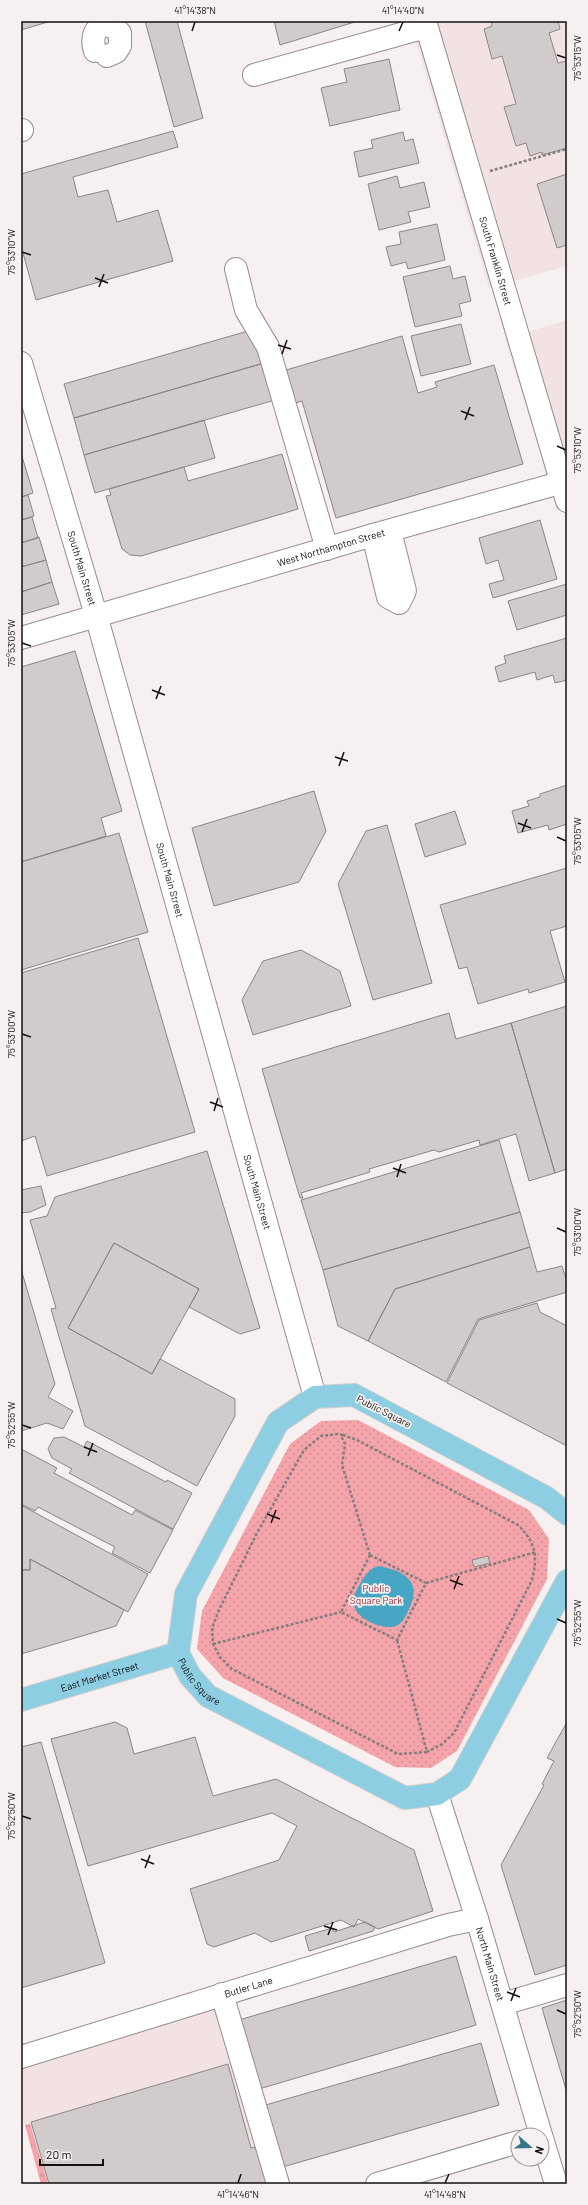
<svg xmlns="http://www.w3.org/2000/svg" width="588" height="2205" viewBox="0 0 588 2205" font-family="Barlow,sans-serif">
<defs>
<pattern id="grass-tufts" width="24" height="20" patternUnits="userSpaceOnUse"><rect width="24" height="20" fill="#f5a4aa"/><path d="M3 7l-1-3M5 7V3M7 7l1-3M15 17l-1-3M17 17v-4M19 17l1-3" fill="none" stroke="#d18c91"/></pattern>
<pattern id="park-dots" width="8" height="8" patternUnits="userSpaceOnUse"><rect width="8" height="8" fill="#f5a4aa"/><path d="M2 2h.1M6 6h.1" fill="none" stroke="#d18c91" stroke-width="1.8" stroke-linecap="round"/></pattern>
</defs>
<rect width="100%" height="100%" fill="#f7f0f0"/>
<path fill="#f2e2e3" d="M410,21H567V266L489,288Z
M567,320V475L549,480L505,339Z
M229,1999L282,2184H42L21,2113V2062Z"/>
<path fill="url(#grass-tufts)" d="M30,2124L48,2184H41L25,2125Z"/>
<path fill="url(#park-dots)" d="M358,1420L529,1510L549,1539L547,1579L457,1751L431,1768L395,1767L223,1678L197,1649L202,1611L290,1444L321,1421Z"/>
<path fill="#46a6c4" d="M378,1566C404,1570 423,1582 409,1609C406,1616 403,1623 396,1626C384,1631 356,1619 354,1605C352,1596 357,1589 361,1582C366,1574 369,1569 378,1566Z"/>
<path fill="#d2cbcb" stroke="#8c8585" d="M21,21H51L21,30Z
M145,21H177L203,118L174,127Z
M274,21H358L280,45Z
M491,21H558L560,29L549,33L558,63L566,61L567,66V148L542,155V152L530,156L526,143L516,146L504,107L516,104L502,56L492,59L484,29L492,26Z
M389,59L400,110L330,126L321,88L347,82L344,69Z
M173,131L178,147L73,177L78,197L108,190L117,222L158,210L173,261L36,300L21,246V174Z
M403,132L405,141L413,139L419,163L359,177L354,152L373,148L371,140Z
M567,174V245L557,248L537,184Z
M397,176L400,188L424,182L430,207L408,212L411,222L379,230L368,184Z
M437,224L445,260L408,269L406,262L391,266L386,247L401,244L399,232Z
M450,266L453,279L465,276L471,301L459,304L462,316L415,327L403,277Z
M461,324L471,364L421,376L411,336Z
M255,329L264,363L74,418L64,384Z
M402,336L418,393L437,387L435,382L494,365L523,464L336,518L302,401L296,403L286,370Z
M264,363L275,400L84,455L74,418Z
M204,420L215,458L95,493L84,455Z
M21,453L33,493L21,497Z
M282,454L298,509L141,556L130,555L122,549L106,496L111,495L109,489L184,467L188,481Z
M28,495L34,516L21,520V497Z
M32,517L38,538L21,543V520Z
M540,520L557,579L493,598L489,584L504,580L498,560L486,564L479,538Z
M39,537L46,560L21,567V543Z
M46,560L52,582L21,592V567Z
M52,582L59,604L21,615V592Z
M567,584V615L517,630L508,601Z
M567,638V680L555,683L553,675L537,680L535,672L499,682L495,667L506,663L504,656Z
M75,651L122,811L101,818L106,836L21,862V667Z
M567,785V824L549,830L548,825L518,833L512,811L529,806L527,801L540,797V794Z
M314,791L326,831L299,882L214,906L192,828Z
M455,811L466,844L425,857L415,824Z
M387,825L432,983L373,1000L338,884L366,831Z
M119,833L148,932L21,970V862Z
M567,868V926L550,931L565,982L529,993L528,989L478,1004L467,967L459,969L440,905Z
M138,938L195,1132L47,1176L35,1136L21,1141V973Z
M301,950L340,971L351,1006L253,1035L242,1000L263,961Z
M567,1006V1169L555,1173L511,1023Z
M449,1013L456,1039L511,1023L555,1173L529,1181L516,1134L480,1145L479,1140L439,1152L434,1150L369,1169L370,1172L301,1193L303,1198H300L262,1069Z
M499,1140L520,1212L323,1270L301,1200Z
M207,1151L260,1328L240,1334L189,1307L199,1289L114,1243L68,1328L152,1374L160,1359L235,1399V1416L197,1486L85,1426L51,1309L56,1308L30,1220L47,1216L55,1197Z
M41,1186L46,1205L30,1212L21,1213V1190Z
M520,1212L530,1247L395,1289L368,1341L338,1326L323,1270Z
M114,1243L199,1289L152,1374L68,1328Z
M530,1247L537,1272L562,1266L567,1282V1292L478,1319L446,1382L368,1341L395,1289Z
M21,1269L55,1384L48,1397L73,1411L63,1429L47,1423L21,1431Z
M537,1303L540,1312L567,1326V1446L447,1383L479,1320Z
M64,1437L84,1447L87,1441L166,1482L167,1480L192,1493L173,1529L69,1473L72,1469L52,1458L48,1449L54,1438Z
M21,1449L57,1468L54,1473L132,1515L135,1510L173,1530L150,1573L112,1553L115,1547L38,1507L35,1511L21,1504Z
M21,1505L148,1574L128,1612L30,1559V1570H21Z
M488,1556L490,1563L474,1567L472,1560Z
M30,1559L124,1610L116,1626L21,1654V1570H30Z
M115,1722L127,1728L134,1754L195,1737L213,1796L276,1779L414,1850L433,1911L378,1929L358,1919L354,1927L341,1920L271,1942L255,1933L214,1947L207,1944L190,1889L279,1860L297,1826L272,1813L88,1866L51,1739Z
M567,1722V1965L535,1975L501,1865L544,1785L542,1784L554,1761L547,1758Z
M41,1742L105,1963L21,1988V1747Z
M365,1922L375,1927L373,1931L309,1951L305,1936L332,1928L334,1932Z
M456,1956L476,2025L259,2089L239,2020Z
M567,2000V2093L542,2008Z
M481,2043L499,2105L279,2168L262,2106Z
M228,2064L251,2148L260,2146L272,2184H49L31,2122Z"/>
<g fill="none" stroke-linecap="round" stroke-linejoin="round">
<defs>
<g id="minor">
<path id="s1" d="M425,21L567,501"/>
<path d="M95,51C88,30 104,16 120,33V46L116,52L107,56"/>
<path d="M254,75L426,27"/>
<path d="M21,130H22"/>
<path d="M236,269L246,310L268,347L327,549"/>
<path id="s2" d="M21,363L96,615L315,1397"/>
<path d="M373,535L388,597L399,603L405,591L390,531"/>
<path id="s3" d="M21,638L373,535L567,481"/>
<path id="s4" d="M437,1794L477,1919L541,2135"/>
<path d="M222,1994L278,2184"/>
<path d="M503,2004L567,1985"/>
<path id="s5" d="M21,2057L448,1925L477,1919"/>
<path d="M542,2138L556,2184"/>
<path d="M377,2184L518,2142"/>
</g>
<g id="major">
<path id="s6" d="M567,1514L547,1498L354,1395L315,1397L278,1422L186,1594L178,1653L190,1676L208,1696L405,1798L437,1794L460,1779L567,1581"/>
<path id="s7" d="M21,1700L178,1653"/>
</g>
</defs>
<use href="#minor" stroke="#948e8e" stroke-width="24"/>
<use href="#major" stroke="#d0cfcf" stroke-width="24"/>
<path stroke="#847f7f" stroke-width="2.5" stroke-dasharray="3 2" stroke-linecap="butt" d="M490,171L567,149
M343,1435L338,1434L321,1436L304,1450L257,1533L219,1610L212,1628L213,1644L220,1657L232,1669L398,1754L427,1752
M370,1555L342,1465L345,1444L342,1438L343,1435L357,1440L518,1525C536,1543 538,1556 532,1580L454,1733L442,1744L427,1752L397,1640
M370,1555L426,1583L397,1640L341,1612Z
M426,1583L536,1552
M213,1644L341,1612"/>
<use href="#minor" stroke="#fff" stroke-width="22"/>
<use href="#major" stroke="#8dcee2" stroke-width="22"/>
</g>
<path fill="none" stroke="#120f0f" stroke-width="1.5" d="M192,31L195,22M399,31L403,22M557,55L566,58M22,252L31,255M95,278L108,283M99,287L104,274M278,345L291,349M282,354L287,340M461,411L474,416M465,420L470,407M557,446L566,450M22,643L31,646M152,690L165,695M156,699L161,686M335,757L348,761M339,766L344,752M518,823L531,828M522,832L527,819M557,837L566,841M22,1034L31,1037M210,1102L223,1107M214,1111L218,1098M393,1168L406,1173M397,1177L401,1164M557,1228L566,1232M22,1425L31,1428M84,1447L97,1452M88,1456L93,1443M267,1514L280,1519M271,1523L276,1510M450,1580L463,1585M454,1589L459,1576M557,1619L566,1623M22,1816L31,1819M141,1859L154,1864M145,1868L150,1855M324,1926L337,1930M328,1935L333,1922M507,1992L520,1997M511,2001L516,1988M557,2010L566,2014M238,2183L241,2174M445,2183L449,2174"/>
<g text-anchor="middle" dominant-baseline="central" stroke-width="3.5" stroke-linejoin="round" paint-order="stroke">
<g font-size="10" fill="#120f0f" stroke="#f7f0f0">
<text stroke="none"><textPath href="#s1" startOffset="250">South Franklin Street</textPath></text>
<text stroke="none"><textPath href="#s3" startOffset="323">West Northampton Street</textPath></text>
<text stroke="none"><textPath href="#s2" startOffset="214">South Main Street</textPath></text>
<text stroke="none"><textPath href="#s2" startOffset="538">South Main Street</textPath></text>
<text stroke="none"><textPath href="#s2" startOffset="862">South Main Street</textPath></text>
<text transform="translate(384 1411) rotate(27)">Public Square</text>
<text stroke="none"><textPath href="#s7" startOffset="82">East Market Street</textPath></text>
<text stroke="none"><textPath href="#s6" startOffset="619">Public Square</textPath></text>
<text stroke="none"><textPath href="#s4" startOffset="178">North Main Street</textPath></text>
<text stroke="none"><textPath href="#s5" startOffset="238">Butler Lane</textPath></text>
</g>
<g font-size="10" fill="#8f2f3e" stroke="#f7f0f0">
<text x="376" y="1588">Public<tspan x="376" dy="12">Square Park</tspan></text>
</g>
</g>
<rect width="588" height="2205" fill="none" stroke="#f7f0f0" stroke-width="44"/>
<g transform="translate(530 2147) rotate(110)"><circle r="19" fill="#f7f0f0" stroke="#9b9696"/>
<path d="M0-3L7 15L0 10L-7 15Z" fill="#347488"/>
<text y="-6" font-size="11" font-weight="bold" text-anchor="middle" fill="#120f0f">N</text>
</g>
<path d="M40 2159v6h63v-6" fill="none" stroke="#120f0f" stroke-width="2"/>
<text x="46" y="2159" font-size="12" fill="#120f0f" stroke="#f7f0f0" stroke-width="3" paint-order="stroke">20 m</text>
<rect x="22" y="22" width="544" height="2161" fill="none" stroke="#120f0f" stroke-width="1.5"/>
<g font-size="10" text-anchor="middle" fill="#120f0f">
<text x="195" y="14">41°14'38"N</text>
<text x="403" y="14">41°14'40"N</text>
<text transform="translate(577 58) rotate(-90)" y="4">75°53'15"W</text>
<text transform="translate(11 252) rotate(-90)" y="4">75°53'10"W</text>
<text transform="translate(577 450) rotate(-90)" y="4">75°53'10"W</text>
<text transform="translate(11 643) rotate(-90)" y="4">75°53'05"W</text>
<text transform="translate(577 841) rotate(-90)" y="4">75°53'05"W</text>
<text transform="translate(11 1034) rotate(-90)" y="4">75°53'00"W</text>
<text transform="translate(577 1232) rotate(-90)" y="4">75°53'00"W</text>
<text transform="translate(11 1425) rotate(-90)" y="4">75°52'55"W</text>
<text transform="translate(577 1623) rotate(-90)" y="4">75°52'55"W</text>
<text transform="translate(11 1816) rotate(-90)" y="4">75°52'50"W</text>
<text transform="translate(577 2014) rotate(-90)" y="4">75°52'50"W</text>
<text x="238" y="2198">41°14'46"N</text>
<text x="445" y="2198">41°14'48"N</text>
</g>
</svg>
